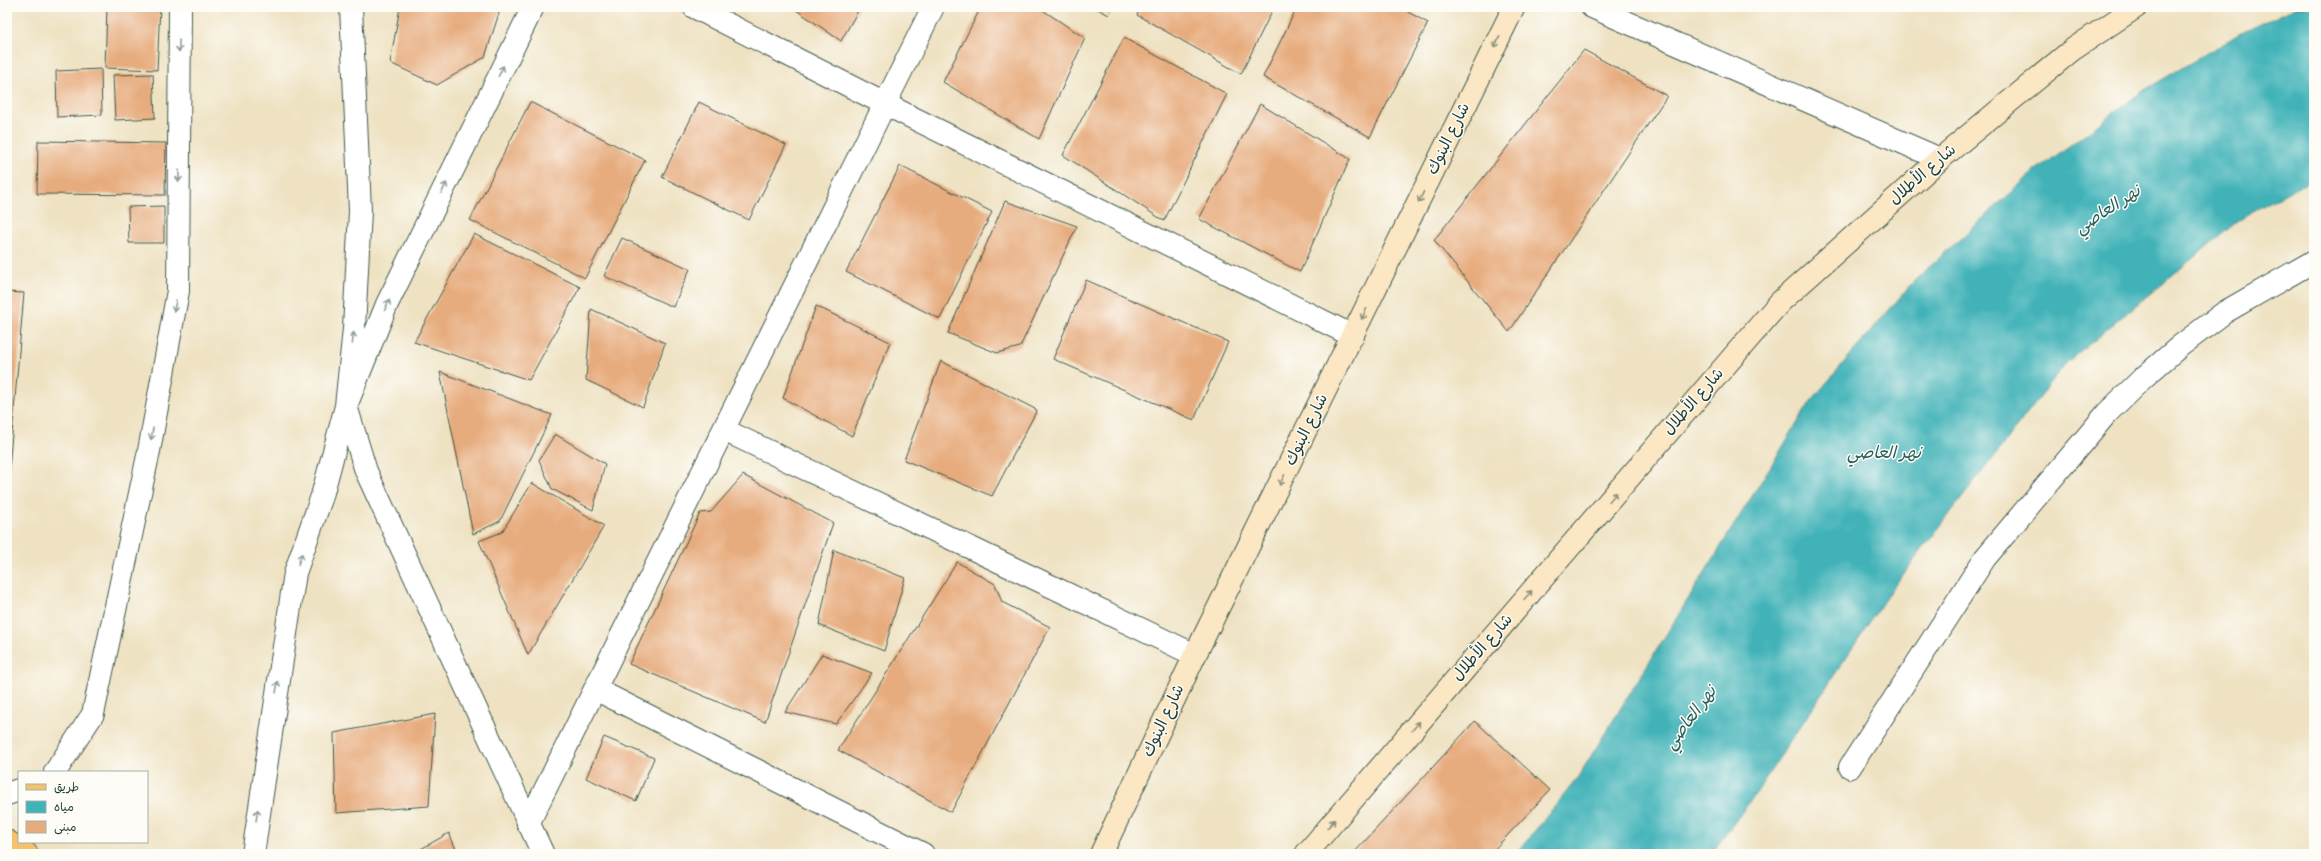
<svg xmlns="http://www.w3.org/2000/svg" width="2321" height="861" viewBox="0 0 2321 861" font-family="'Indie Flower','Playpen Sans Arabic',sans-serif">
<rect width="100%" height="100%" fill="#fdfcf7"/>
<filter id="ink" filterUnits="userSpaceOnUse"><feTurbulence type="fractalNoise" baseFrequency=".025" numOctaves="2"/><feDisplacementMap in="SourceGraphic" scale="8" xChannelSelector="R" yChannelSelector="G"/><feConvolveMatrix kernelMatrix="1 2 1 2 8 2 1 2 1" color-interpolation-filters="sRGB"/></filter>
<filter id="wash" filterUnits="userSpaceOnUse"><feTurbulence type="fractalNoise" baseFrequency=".012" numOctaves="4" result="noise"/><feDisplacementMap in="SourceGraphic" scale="16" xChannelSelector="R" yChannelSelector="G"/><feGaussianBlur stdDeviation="0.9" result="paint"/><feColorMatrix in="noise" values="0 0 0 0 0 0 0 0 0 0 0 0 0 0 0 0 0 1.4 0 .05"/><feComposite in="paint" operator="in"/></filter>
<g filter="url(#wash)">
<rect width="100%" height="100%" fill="#efe2c2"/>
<path fill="#41b2b8" stroke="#307876" d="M2297,7H2314V178L2244,216L2065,364L1889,593L1754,796L1711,854H1516L1576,780L1811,401L1913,282L2030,175L2143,91L2239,34Z"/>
<g id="blocks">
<path fill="#e7ac7e" d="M107,7H160L157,70L105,68Z
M400,7H501L485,57L437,85L390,63Z
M792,7H860L841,41Z
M981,7H1038L1085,38L1039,139L943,82Z
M1094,7H1112L1109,15Z
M1141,7H1274L1241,74L1137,15Z
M1297,7H1399L1428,23L1370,137L1263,77Z
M1124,38L1227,94L1164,221L1063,155Z
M1584,50L1667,96L1509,332L1434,240Z
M101,69L102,115L57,117L56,71Z
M153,74L155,118L115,120L113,75Z
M530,102L645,160L585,278L470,220Z
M699,102L786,145L749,220L662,177Z
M1260,104L1350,159L1300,272L1199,219Z
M38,141L166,143L165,195L37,194Z
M900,166L992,212L940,319L846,272Z
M1005,201L1077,226L1020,347L997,353L948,333Z
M164,206V243H129L128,207Z
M474,234L580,287L529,380L414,342Z
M622,238L690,269L673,307L604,276Z
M1086,280L1228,342L1194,420L1053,359Z
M7,292L24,293L8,481H7Z
M816,306L890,342L852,436L783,398Z
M591,309L665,343L643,407L586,380Z
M941,361L1037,410L992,496L904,460Z
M440,372L552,415L500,521L473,534Z
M555,434L605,464L593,510L552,489L539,460Z
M743,475L833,523L765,722L629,664L700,513L711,512Z
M532,483L604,526L528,655L479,541L502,532Z
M834,550L905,578L884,651L819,625Z
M957,562L995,584L1002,602L1050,627L951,812L838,750Z
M822,654L872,673L836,724L785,712Z
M435,714L429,806L336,813L334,733Z
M1475,721L1550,790L1490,854H1353Z
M604,737L654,758L636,801L586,778Z
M449,833L458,854H412Z"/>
</g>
</g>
<g filter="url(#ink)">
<use href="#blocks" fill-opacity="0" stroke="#3e5649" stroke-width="1"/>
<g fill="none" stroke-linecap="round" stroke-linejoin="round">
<defs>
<path id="minor" d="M533,7L387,304L346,406L366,471L543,854
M694,7L885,104L1353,336
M1592,7L1940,159
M724,430L1195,655
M595,689L923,854
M1850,767L1985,558L2107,413L2143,378L2180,346L2225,312L2314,261
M55,772L93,714L149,451L178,291L180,7
M7,794L19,790
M528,824L933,7
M253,854L295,573L322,496L346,406L354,329L360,211L351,7"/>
<path id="secondary" d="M1101,854L1195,655L1514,7
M1306,854L1780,302L1940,159L2072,50L2136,7"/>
<path id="primary" d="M7,841L27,854"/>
</defs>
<use href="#minor" stroke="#3e5649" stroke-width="24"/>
<use href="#secondary" stroke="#3e5649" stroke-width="24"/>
<use href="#primary" stroke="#3e5649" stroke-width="24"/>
<use href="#minor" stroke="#fff" stroke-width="22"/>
<use href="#secondary" stroke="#fbe7c3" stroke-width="22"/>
<use href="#primary" stroke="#f4c26a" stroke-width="22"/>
</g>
<defs><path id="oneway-shaft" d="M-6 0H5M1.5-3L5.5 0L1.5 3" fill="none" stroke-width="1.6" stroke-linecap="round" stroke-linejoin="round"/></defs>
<g stroke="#8d927c">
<use href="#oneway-shaft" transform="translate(1497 42) rotate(116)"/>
<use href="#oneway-shaft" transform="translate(1421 197) rotate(116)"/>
<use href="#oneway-shaft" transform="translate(1364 314) rotate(116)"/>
<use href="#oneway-shaft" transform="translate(1282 480) rotate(116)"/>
<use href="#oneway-shaft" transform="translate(1613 497) rotate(-49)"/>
<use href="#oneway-shaft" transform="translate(1528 595) rotate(-49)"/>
<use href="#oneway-shaft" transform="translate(1416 726) rotate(-49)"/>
<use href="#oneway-shaft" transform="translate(1331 824) rotate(-49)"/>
</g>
<g stroke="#8f9e9a">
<use href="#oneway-shaft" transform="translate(179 46) rotate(90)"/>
<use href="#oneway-shaft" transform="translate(501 71) rotate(-64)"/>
<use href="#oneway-shaft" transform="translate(179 176) rotate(90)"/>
<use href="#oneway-shaft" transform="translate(444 188) rotate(-64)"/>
<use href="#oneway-shaft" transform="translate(387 305) rotate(-66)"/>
<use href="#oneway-shaft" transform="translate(175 306) rotate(100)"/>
<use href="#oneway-shaft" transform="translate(353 338) rotate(-84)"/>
<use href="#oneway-shaft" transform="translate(152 434) rotate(100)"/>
<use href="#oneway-shaft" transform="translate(300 559) rotate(-71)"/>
<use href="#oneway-shaft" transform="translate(277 687) rotate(-81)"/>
<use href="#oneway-shaft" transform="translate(257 815) rotate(-81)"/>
</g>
</g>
<g text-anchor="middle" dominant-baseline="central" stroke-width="3" stroke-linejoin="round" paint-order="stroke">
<g font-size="16" fill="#1f3d34" stroke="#fdfcf7">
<text transform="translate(1449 139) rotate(-64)">شارع البنوك</text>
<text transform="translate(1923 175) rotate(-41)">شارع الأطلال</text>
<text transform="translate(1694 402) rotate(-49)">شارع الأطلال</text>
<text transform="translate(1307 430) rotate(-64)">شارع البنوك</text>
<text transform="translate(1483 648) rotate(-49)">شارع الأطلال</text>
<text transform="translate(1164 721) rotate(-65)">شارع البنوك</text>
</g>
<g font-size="17" font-style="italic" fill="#29605c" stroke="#fdfcf7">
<text transform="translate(2108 210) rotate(-33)">نهر العاصي</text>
<text x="1884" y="453">نهر العاصي</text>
<text transform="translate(1691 718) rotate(-53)">نهر العاصي</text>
</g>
</g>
<rect width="2321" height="861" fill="none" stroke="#fdfcf7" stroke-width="24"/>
<rect x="18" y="771" width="130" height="72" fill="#fdfcf7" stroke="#a4b0a9"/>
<rect x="26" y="784" width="20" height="6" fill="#f4c26a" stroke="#a4b0a9"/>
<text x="54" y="791" font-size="12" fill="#1f3d34">طريق</text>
<rect x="26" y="801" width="20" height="12" fill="#41b2b8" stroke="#a4b0a9"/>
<text x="54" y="811" font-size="12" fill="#1f3d34">مياه</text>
<rect x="26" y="821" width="20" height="12" fill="#e7ac7e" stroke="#a4b0a9"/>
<text x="54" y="831" font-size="12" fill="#1f3d34">مبنى</text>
</svg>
